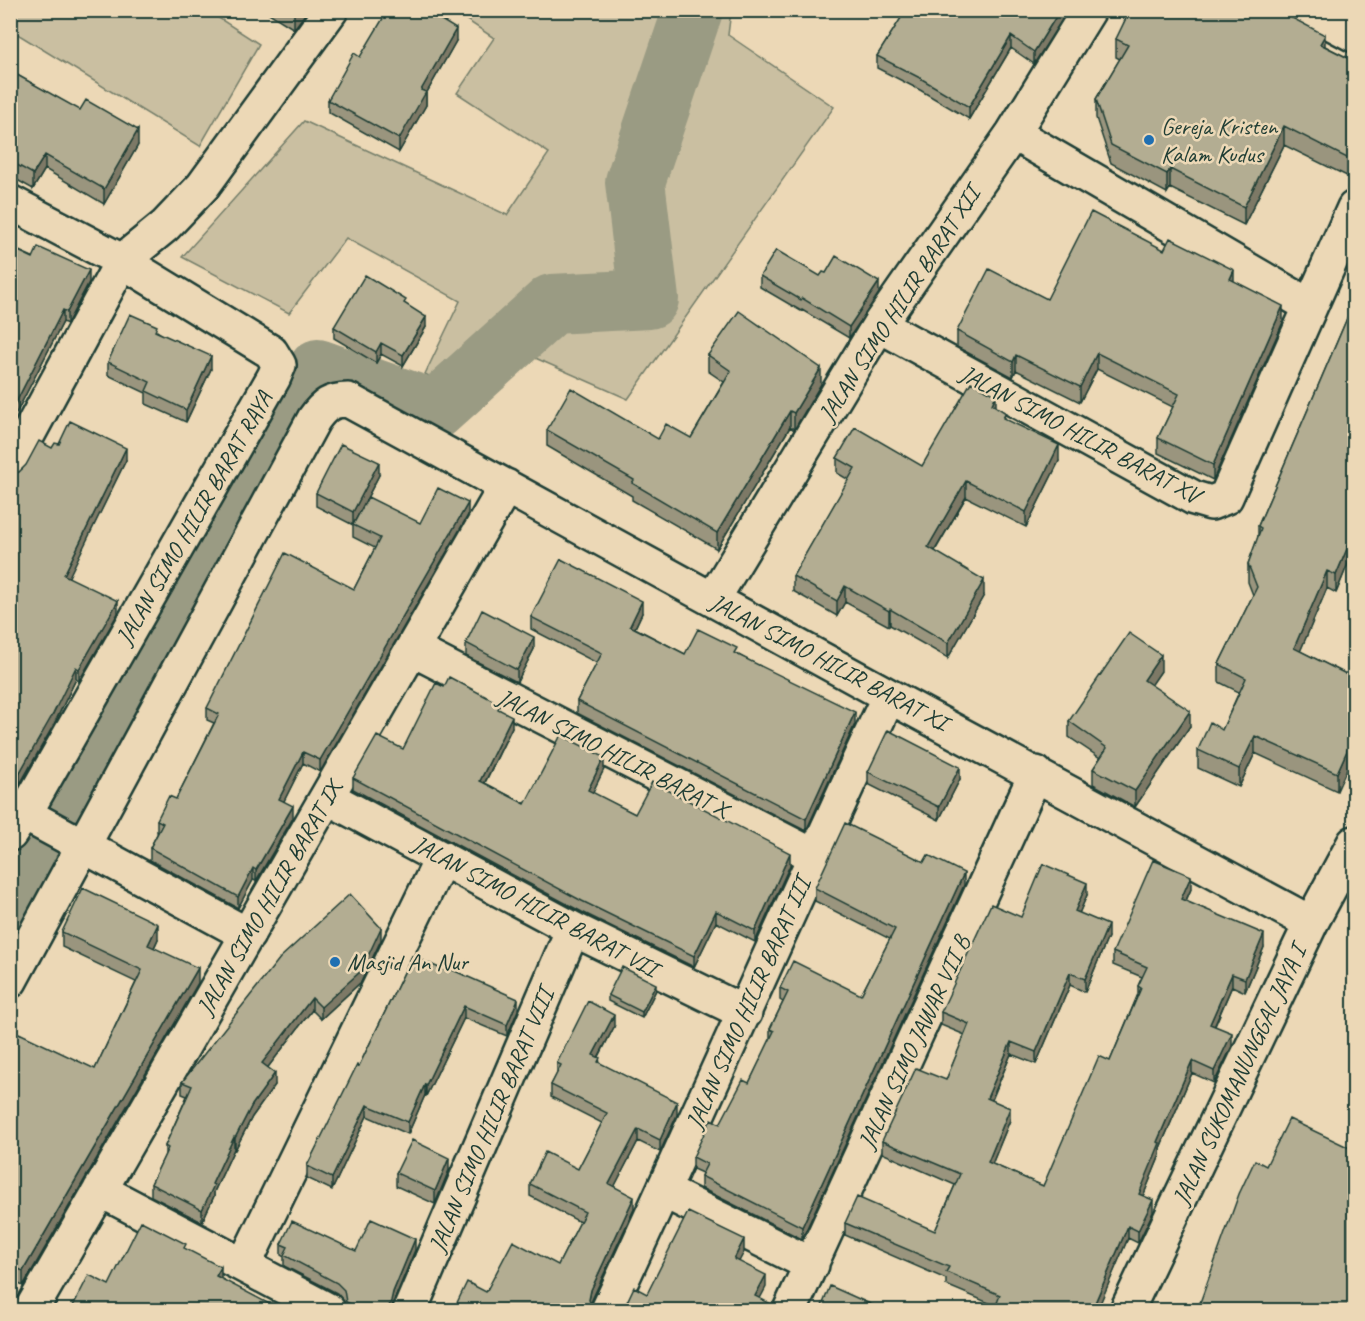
<svg xmlns="http://www.w3.org/2000/svg" width="1365" height="1321" viewBox="0 0 1365 1321" font-family="Caveat,sans-serif">
<rect width="100%" height="100%" fill="#ecd8b6"/>
<filter id="ink" filterUnits="userSpaceOnUse"><feTurbulence type="fractalNoise" baseFrequency=".0167" numOctaves="2"/><feDisplacementMap in="SourceGraphic" scale="12" xChannelSelector="R" yChannelSelector="G"/><feConvolveMatrix kernelMatrix="1 2 1 2 8 2 1 2 1" color-interpolation-filters="sRGB"/></filter>
<g filter="url(#ink)">
<path fill="#cabfa1" stroke="#747e6a" stroke-width="1.5" d="M10,11H208L259,44L200,146L11,30Z
M453,11H731L728,35L834,107L628,399L524,353L485,405L425,374L460,301L346,238L289,313L182,257L304,121L507,215L549,153L457,93L494,38Z"/>
<g fill="none" stroke-linecap="round" stroke-linejoin="round">
<path stroke="#9a9b83" stroke-width="60" d="M10,904L275,466L318,369L435,410L552,304L649,299L635,182L693,10"/>
<defs>
<path id="minor" d="M1307,10L1354,35
M1013,133L1310,306
M10,202L122,261L271,352L279,365L274,377L32,801L10,834
M879,325L1194,498L1211,503L1226,497L1354,208
M10,468L122,261L165,226L203,186L331,10
M713,599L879,325L1013,133L1089,10
M412,649L814,856
M327,797L573,929L745,1013
M10,806L248,935
M10,981L314,419C324,405 331,400 348,400L889,696L1311,923
M100,1190L328,1310
M664,1191L812,1265
M244,1265L442,858
M31,1310L506,486
M410,1310L573,929
M608,1310C703,1106 793,900 889,696
M790,1310L1036,773
M1127,1310L1311,923L1354,843"/>
</defs>
<use href="#minor" stroke="#1f3d34" stroke-width="38"/>
<use href="#minor" stroke="#ecd8b6" stroke-width="33"/>
</g>
<path fill="#9a957e" stroke="#1f3d34" stroke-width="1.5" d="M264,10H308L294,29Z
M892,10H1068L1034,64L1011,48L969,119L920,90L877,68V56L902,17Z
M1116,39L1325,46L1354,61L1353,179L1284,145L1244,225L1170,188L1167,193L1111,163L1096,118V99L1120,59L1116,57Z
M456,41L426,94V105L399,152L328,112V100L360,57Z
M10,71L138,145L104,204L45,169L33,189L10,176Z
M10,247L89,282L67,324L63,322L10,425Z
M1164,250L1234,282L1283,322L1213,480L1158,453V438L1173,407L1097,369L1080,402L1016,370L1013,377L957,347V331L1047,299Z
M760,276H820L879,293L849,338L802,310L801,311L760,287Z
M1354,302V549L1336,593L1327,588L1300,651L1354,678L1337,791L1255,753L1239,787L1198,768V750L1222,730L1239,692L1219,682V664L1253,595L1248,582V564L1258,538V526Z
M406,305L426,327L403,366L381,354L376,363L334,338V327Z
M157,331L211,369L186,422L146,404V393L108,375V362Z
M708,355L821,384L794,430L790,427L717,549L632,500V496L547,446V430L658,439L691,438L724,382L708,371Z
M996,407L1006,419L1059,461L1026,527L966,497L935,551L984,595L948,658L890,625L889,626L845,602L837,616L793,591V576L849,480L837,473V458L922,466Z
M59,444L126,460L68,577L118,613L79,681L76,679L53,726L20,784L10,779V475L19,472L52,448Z
M379,475L353,525L316,506V493Z
M468,515L320,772L303,763L284,801L293,818L256,881L253,880L238,908L150,860V848L158,832H157V820L176,799L214,723L207,720V708L354,589L375,548L353,537V525L420,523Z
M642,613L635,628L685,654H737L855,724L806,831L577,713V701L597,663L531,629V617Z
M466,643L534,649L517,682L466,656Z
M1161,671L1151,685L1190,726L1135,807L1093,784V769L1100,758L1069,737V721Z
M444,687L500,710L512,727L485,783L525,804L604,769L592,793L635,814L790,865L755,942L716,922L694,967L582,912L353,789V778L403,749Z
M868,772L960,779L939,820L868,784Z
M964,885L802,1239L701,1188V1176L702,1173L693,1169V1157L720,1124L749,1083L770,1041V1029L783,1002L780,1000V988L861,995L890,939L815,901V888Z
M1191,889L1186,901L1264,947L1245,992L1232,986L1215,1026L1232,1046L1214,1083L1192,1073L1160,1148V1155L1143,1196L1153,1212L1138,1243L1128,1238L1099,1305L996,1306L946,1285V1279L845,1235V1223L935,1231L955,1185L882,1153V1141L946,1080L965,1035L941,1025V1012L1021,917L1087,895L1079,913L1108,937L1085,992L1070,985L1036,1064L1011,1054L992,1100L1010,1120L992,1164L1043,1186L1110,1061L1138,994V986L1142,977L1113,965V952Z
M62,932L158,939L154,948L198,983L23,1286L10,1280V1050L95,1069L136,982L62,947Z
M381,940L361,982L321,1019L312,1010L268,1067L275,1085L252,1117L235,1150L234,1149L214,1192V1196L202,1222L151,1196V1184L165,1155V1146L187,1096L182,1094V1082Z
M412,956L518,1010L507,1036L464,1018L426,1096L425,1095L408,1134L367,1116L332,1190L307,1178V1166L359,1066Z
M656,990L642,1018L608,1001V995Z
M614,1027L599,1057L600,1064L677,1115L660,1152L638,1141L614,1187L634,1209L591,1303L486,1292L558,1265L580,1222L530,1196V1184L578,1169L602,1123L551,1097V1085L557,1074V1063Z
M449,1170L435,1204L396,1186V1173Z
M281,1244L356,1251L415,1250L393,1303L392,1311H346L344,1301L337,1293L284,1266V1257L281,1255Z"/>
<path fill="#7d7966" stroke="#1f3d34" stroke-width="1.5" d="M294,10H308L294,29Z
M1060,10H1068L1034,64V52Z
M456,29V41L426,94V105L399,152V139L421,90Z
M1325,35V53L1320,44Z
M1011,36V48L969,119V107Z
M1284,126V145L1244,225V207Z
M138,130V145L104,204V189Z
M45,155V169L33,189V174Z
M1354,158V177L1353,179V161Z
M1170,169V188L1167,193V174Z
M89,270V282L67,324V312Z
M1234,270V286L1230,279Z
M879,282V293L849,338V327Z
M1283,306V322L1213,480V465Z
M63,310V322L10,425V414Z
M426,317V327L403,366V355Z
M381,343V354L376,363V352Z
M1097,353V369L1080,402V387Z
M1016,355V370L1013,377V362Z
M211,356V369L186,422V410Z
M821,368V384L794,430V413Z
M996,395V411L992,404Z
M790,411V427L717,549V533Z
M1059,445V461L1026,527V512Z
M126,448V460L64,587V575Z
M379,462V475L353,525V512Z
M966,481V497L928,562V547Z
M468,503V515L320,772V760Z
M1354,532V549L1336,593V575Z
M1327,571V588L1294,666V648Z
M984,580V595L948,658V643Z
M845,586V602L837,616V601Z
M118,601V613L79,681V669Z
M642,601V613L630,638V626Z
M890,609V625L889,626V611Z
M534,637V649L517,682V670Z
M1161,655V671L1144,696V680Z
M76,667V679L53,726L20,784V772Z
M1190,711V726L1135,807V791Z
M855,712V724L806,831V819Z
M512,716V727L480,792V781Z
M1354,735V753L1337,791V773Z
M1255,736V753L1239,787V769Z
M303,752V763L279,811V799Z
M604,757V769L588,802V790Z
M960,767V779L939,820V807Z
M293,806V818L256,881V870Z
M790,853V865L755,942V931Z
M253,868V880L238,908V897Z
M964,873V885L802,1239V1227Z
M1191,876V889L1181,911V899Z
M1087,883V895L1075,923V911Z
M716,911V922L694,967V956Z
M158,924V939L148,960V945Z
M1108,925V937L1085,992V979Z
M381,928V940L361,982L321,1019V1007Z
M1264,934V947L1245,992V979Z
M198,968V983L23,1286V1271Z
M1070,973V985L1036,1064V1052Z
M1232,974V986L1210,1036V1024Z
M656,984V990L642,1018V1012Z
M312,998V1010L262,1075V1063Z
M518,999V1010L507,1036V1025Z
M464,1006V1018L426,1096V1085Z
M614,1015V1027L593,1067V1055Z
M1232,1033V1046L1214,1083V1071Z
M1011,1042V1054L987,1110V1098Z
M1192,1061V1073L1160,1148V1155L1139,1206V1194L1157,1142Z
M275,1073V1085L252,1117L235,1150V1138L252,1105Z
M425,1084V1095L408,1134V1122Z
M677,1102V1115L660,1152V1140Z
M367,1105V1116L332,1190V1178Z
M1010,1108V1120L988,1174V1162Z
M638,1129V1141L609,1197V1184Z
M234,1137V1149L214,1192V1196L202,1222V1210L212,1184Z
M449,1158V1170L435,1204V1191Z
M634,1197V1209L591,1302L589,1311V1300L591,1290Z
M1153,1200V1212L1138,1243V1231Z
M1128,1226V1238L1097,1311L1095,1303Z
M415,1239V1250L393,1303L392,1311H387L393,1292Z
M744,1239V1252L734,1271V1259Z
M221,1267V1279L216,1276Z
M766,1275V1287L755,1308V1296Z"/>
<path fill="#b3ad92" stroke="#1f3d34" stroke-width="1.5" d="M388,10H425L456,29L421,90L426,92L399,139L328,100L354,53L360,57Z
M906,10H1060L1034,52L1011,36L969,107L920,78L877,56Z
M1130,10H1277L1325,35L1320,44L1354,61V158L1353,161L1284,126L1244,207L1170,169L1167,174L1111,145L1096,99L1128,45L1116,39Z
M10,71L80,110L86,100L138,130L104,189L45,155L33,174L10,161Z
M1091,212L1164,250L1170,238L1234,270L1230,279L1283,306L1213,465L1158,438L1179,394L1097,353L1080,387L1016,355L1013,362L957,331L989,269L1047,299Z
M10,247L33,258L38,247L89,270L67,312L63,310L10,414Z
M776,250L820,276L823,272L826,273L836,256L879,282L849,327L802,298L801,300L760,276Z
M365,275L406,300L404,303L426,317L403,355L381,343L376,352L334,327Z
M1354,302V532L1336,575L1327,571L1294,648L1354,678V735L1337,773L1255,736L1239,769L1198,750L1210,722L1222,730L1246,678L1219,664L1257,587L1248,564L1261,528L1258,526Z
M739,311L821,368L794,413L790,411L717,533L632,483L634,480L547,430L571,388L658,439L666,424L691,438L731,371L708,355Z
M130,314L157,326L155,331L211,356L186,410L146,391L150,382L108,362Z
M971,382L996,395L992,404L1006,413L1003,418L1059,445L1026,512L966,481L928,547L984,580L948,643L890,609L889,611L845,586L837,601L793,576L855,468L837,458L855,427L922,466Z
M70,421L126,448L64,575L118,601L79,669L76,667L53,714L20,772L10,768V475L19,472L26,465L39,441L52,448L55,443L59,444Z
M341,444L379,462L353,512L316,493Z
M438,488L468,503L320,760L303,752L279,799L293,806L256,870L253,868L238,897L150,848L163,823L157,820L169,796L176,799L219,714L207,708L285,553L354,589L380,538L353,525L368,497L420,523Z
M561,559L642,601L630,626L685,654L698,629L737,648L734,653L855,712L806,819L577,701L602,653L531,617Z
M482,610L534,637L517,670L466,643Z
M1129,633L1161,655L1144,680L1190,711L1135,791L1093,769L1107,748L1069,721Z
M449,677L500,704L498,709L512,716L480,781L525,804L561,735L604,757L588,790L635,814L652,782L790,853L755,931L716,911L694,956L582,901L353,778L377,736L403,749L436,683L444,687Z
M888,730L960,767L939,807L868,772Z
M845,823L924,862L928,855L964,873L802,1227L701,1176L707,1164L693,1157L711,1119L720,1124L743,1080L749,1083L774,1031L770,1029L788,992L780,988L793,961L861,995L895,929L815,888Z
M1153,860L1191,876L1181,899L1264,934L1245,979L1232,974L1210,1024L1232,1033L1214,1071L1192,1061L1157,1142L1160,1143L1139,1194L1153,1200L1138,1231L1128,1226L1095,1303L1112,1311H994L1000,1295L946,1272L949,1267L845,1223L857,1197L935,1231L960,1174L882,1141L916,1068L946,1080L969,1024L941,1012L991,904L1021,917L1043,864L1087,883L1075,911L1108,925L1085,979L1070,973L1036,1052L1011,1042L987,1098L1010,1108L988,1162L1043,1186L1099,1056L1110,1061L1141,988L1138,986L1147,967L1113,952Z
M83,888L158,924L148,945L198,968L23,1271L10,1265V1050L19,1033L95,1069L142,970L62,932Z
M350,894L381,928L361,971L321,1007L312,998L262,1063L275,1073L252,1105L235,1138L234,1137L212,1184L214,1185L202,1210L151,1184L168,1148L165,1146L192,1086L182,1082L280,958Z
M412,956L446,971L448,968L518,999L507,1025L464,1006L426,1085L425,1084L408,1122L367,1105L332,1178L307,1166L357,1065L359,1066Z
M622,967L656,984L642,1012L608,995Z
M588,1001L614,1015L593,1055L600,1058L598,1062L677,1102L660,1140L638,1129L609,1184L634,1197L591,1290L589,1300L593,1309L595,1311H453L467,1282L486,1292L513,1241L558,1265L585,1212L530,1184L545,1152L578,1169L607,1113L551,1085L561,1065L557,1063Z
M1289,1119L1354,1150V1311H1197L1239,1194L1255,1160L1266,1166Z
M412,1140L449,1158L435,1191L396,1173Z
M688,1212L744,1239L734,1259L766,1275L755,1296L773,1305L770,1311H621L625,1306L634,1287L647,1294Z
M371,1219L415,1239L393,1292L391,1301L387,1311H356L357,1307L346,1302L344,1290L337,1283L284,1255L288,1247L281,1244L292,1221L356,1251Z
M141,1221L186,1244L184,1248L221,1267L216,1276L279,1309V1311L71,1310L89,1275L109,1285Z
M830,1286L886,1311H820Z"/>
</g>
<g fill="#1f6fb2" stroke="#ecd8b6" stroke-width="2">
<circle cx="1149" cy="140" r="6"/>
<circle cx="335" cy="962" r="6"/>
</g>
<g text-anchor="middle" dominant-baseline="central" stroke-width="5" stroke-linejoin="round" paint-order="stroke">
<g font-size="24" fill="#1f3d34" stroke="#ecd8b6" text-anchor="start">
<text x="1161" y="126">Gereja Kristen<tspan x="1161" dy="28">Kalam Kudus</tspan></text>
<text x="347" y="962">Masjid An Nur</text>
</g>
<g font-size="24" fill="#1f3d34" stroke="#ecd8b6">
<text transform="translate(899 304) rotate(-57)">JALAN SIMO HILIR BARAT XII</text>
<text transform="translate(1080 434) rotate(28)">JALAN SIMO HILIR BARAT XV</text>
<text transform="translate(194 518) rotate(-60)">JALAN SIMO HILIR BARAT RAYA</text>
<text transform="translate(829 662) rotate(28)">JALAN SIMO HILIR BARAT XI</text>
<text transform="translate(613 753) rotate(27)">JALAN SIMO HILIR BARAT X</text>
<text transform="translate(269 898) rotate(-60)">JALAN SIMO HILIR BARAT IX</text>
<text transform="translate(535 906) rotate(28)">JALAN SIMO HILIR BARAT VII</text>
<text transform="translate(748 1003) rotate(-66)">JALAN SIMO HILIR BARAT III</text>
<text transform="translate(914 1042) rotate(-65)">JALAN SIMO JAWAR VII B</text>
<text transform="translate(1239 1075) rotate(-65)">JALAN SUKOMANUNGGAL JAYA I</text>
<text transform="translate(491 1120) rotate(-67)">JALAN SIMO HILIR BARAT VIII</text>
</g>
</g>
<rect width="1365" height="1321" fill="none" stroke="#ecd8b6" stroke-width="36"/>
<rect x="18" y="18" width="1329" height="1285" fill="none" stroke="#1f3d34" stroke-width="2" filter="url(#ink)"/>
</svg>
